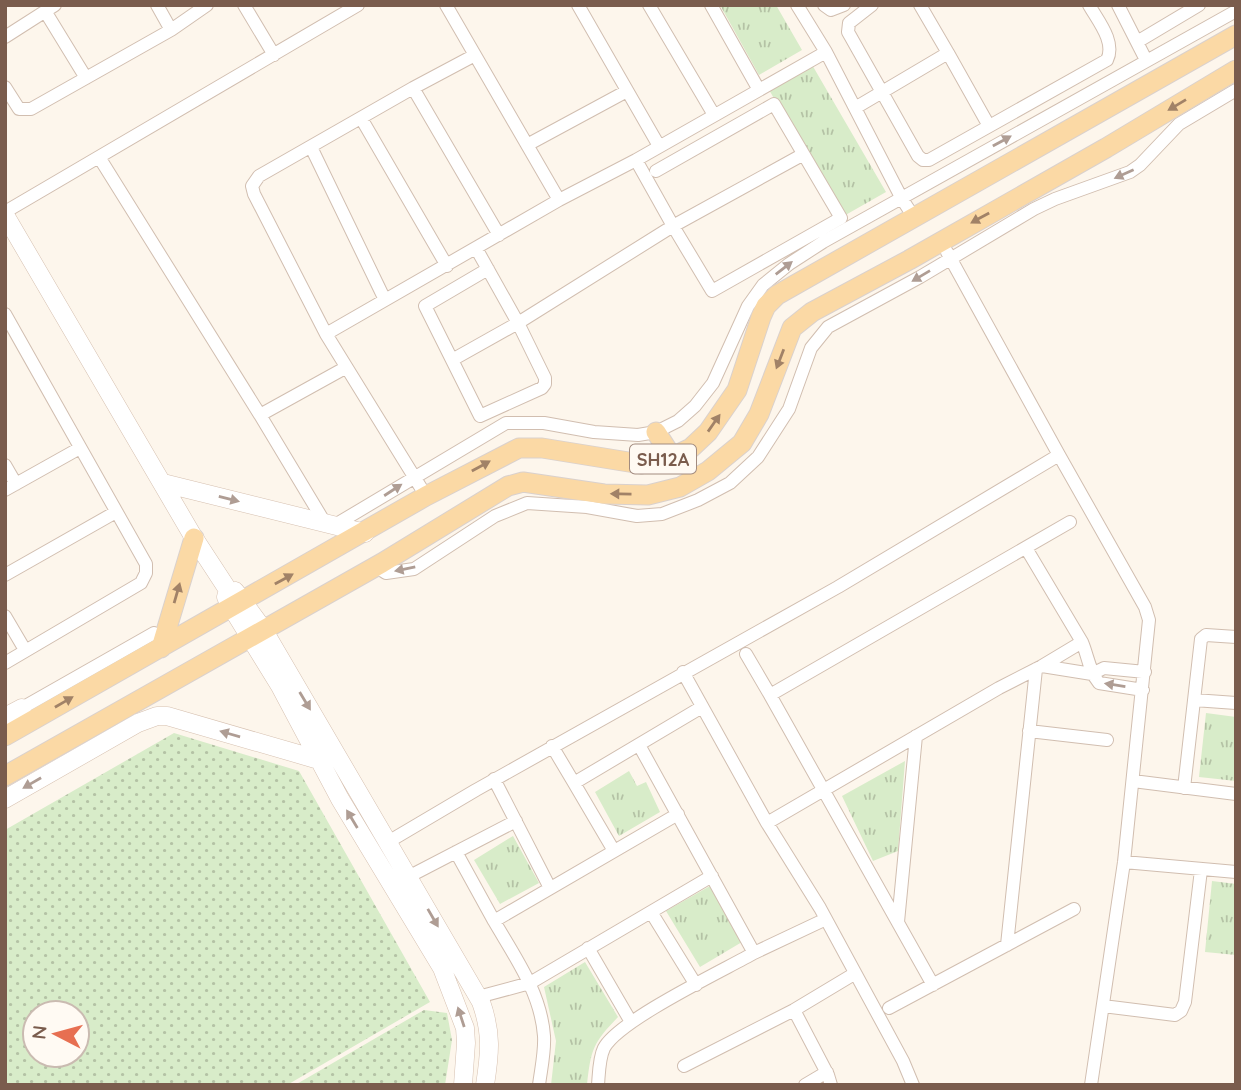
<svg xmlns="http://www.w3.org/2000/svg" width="1241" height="1090" viewBox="0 0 1241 1090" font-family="Quicksand,sans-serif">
<defs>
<pattern id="grass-dots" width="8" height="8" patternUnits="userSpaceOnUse" patternTransform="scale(1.75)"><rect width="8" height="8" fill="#d8ecc9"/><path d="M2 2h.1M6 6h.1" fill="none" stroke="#b4c2a5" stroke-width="1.8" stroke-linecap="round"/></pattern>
<pattern id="park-tufts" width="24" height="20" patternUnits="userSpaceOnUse" patternTransform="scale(1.75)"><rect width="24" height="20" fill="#d8ecc9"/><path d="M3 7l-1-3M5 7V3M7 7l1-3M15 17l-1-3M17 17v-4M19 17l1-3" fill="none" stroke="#b4c2a5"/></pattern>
</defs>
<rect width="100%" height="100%" fill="#fdf6ec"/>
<path fill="url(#grass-dots)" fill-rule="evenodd" d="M174,733L299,771L430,1002L287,1085H5V830ZM35,1013H77V1055H35Z
M424,1010L447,1013L452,1040L445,1085H295Z"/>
<path fill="url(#park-tufts)" d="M720,5H776L802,50L759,75Z
M811,63L886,192L842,217L768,88Z
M1206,713L1236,717V781L1199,777Z
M905,761L898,851L873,861L842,796Z
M629,771L637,786L646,782L660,812L619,836L595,792Z
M513,836L539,883L500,904L474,860Z
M1212,881L1236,884V955L1205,952Z
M710,886L742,942L700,967L666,911Z
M585,962L618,1017C593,1043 591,1049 587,1085H551L556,1041L544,987Z"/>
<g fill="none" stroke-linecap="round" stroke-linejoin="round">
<defs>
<path id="street" d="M157,5L171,30
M244,5L274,55
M446,5L559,200
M578,5L659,146
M649,5L714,115
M711,5L759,90
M797,5L826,52L902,199L915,219
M824,5L831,10L844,5
M872,5L849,23L848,32L918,156L923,160H929L1107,60C1116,42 1098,21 1089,5
M920,5L948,53
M1118,5L1146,60
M45,11L86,78
M5,37L55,5
M1137,42L1199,5
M5,87L19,109H31L171,30L207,5
M413,88L499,235
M855,108L948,53L989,126
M361,118L447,266
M527,145L627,91
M311,147L385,300
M99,157L260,415
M656,171L774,104L841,218L712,291L673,226L802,155
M5,212L358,5
M947,252L1059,455L1145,607L1149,620L1124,862L1091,1085
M488,269L425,306L480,416L542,388L545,384V378L518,323L673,226L636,160
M5,314L146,564V573L141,583L5,663
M326,334L559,200L636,160L826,52
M452,360L518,323L476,248
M5,465L16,484
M5,490L80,448
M426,496L326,334L254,194L252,186L259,176L413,88L475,55
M325,523L260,415L345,368
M335,525L506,423H544L594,432L638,435L656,432L678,421L695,406L713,383L748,306L763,285L789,264L823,242L1236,11
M1026,548L1082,642C1088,656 1089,671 1099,683L1143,690
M375,566L386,573L414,569L495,516L527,503L587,507L637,516L662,514L698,500L730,483L758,457L789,409L811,348L828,327L920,277L1034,209L1055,199L1130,172L1140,165L1179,124L1236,90
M5,575L116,512
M5,616L25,650
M746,654L770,695
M1042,666L1082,642
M683,672L767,823L820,908L903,1061L913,1085
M1194,700L1236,703
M22,708L154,633
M1029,731L1107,740
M552,746L574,783L702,707
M494,779L550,888
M1133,781L1236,794
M574,783L614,851
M1184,788L1201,639L1206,635L1236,637
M767,823L999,688L1042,666L1092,674L1104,668L1145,672
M388,842L476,790L838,587L1059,455
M456,852L494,921
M1124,862L1236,872
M408,877L516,821
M651,912L696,985
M898,922L916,736
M1007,945L1036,669
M588,948L631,1022
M754,953L826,919
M933,985L770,695L1070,522
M478,997L530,983L712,876
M1103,1006L1175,1015L1181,1011L1185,1002L1201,870
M889,1008L1074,909
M794,1010L828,1075L831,1085
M684,1066L794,1010L854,974
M539,1085C541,1069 545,1052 544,1036C541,993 515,957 494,921L678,814
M598,1085C599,1073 599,1058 604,1048C619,1020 722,971 754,953L639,745
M805,1085L827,1072"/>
<path id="secondary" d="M5,215L194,538L228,590L226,597L232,608L280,686L340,799L442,968L465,1028L466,1043L463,1085
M163,483L365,533
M235,591L263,629L481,1002C492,1033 490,1053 485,1085
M5,717L22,708
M5,799L138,723L157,716H167L319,760"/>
<path id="primary" d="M656,432L672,457
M161,648L194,538
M5,736L426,496L519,448H542L641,464L672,457L691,448L708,432L737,390L761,317L766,306L777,295L1236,35
M5,776L382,563L508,486L523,482L604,494L648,495L680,487L708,471L742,443L759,414L792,328L812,312L909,260L1106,148L1236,70"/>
</defs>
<use href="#street" stroke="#d1beb0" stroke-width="14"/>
<use href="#secondary" stroke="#d6c0b0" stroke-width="19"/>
<use href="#primary" stroke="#dad1cd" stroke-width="21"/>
<use href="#street" stroke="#fff" stroke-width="12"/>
<use href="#secondary" stroke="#fff" stroke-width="18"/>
<use href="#primary" stroke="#fbd9a5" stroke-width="19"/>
</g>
<defs><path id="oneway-solid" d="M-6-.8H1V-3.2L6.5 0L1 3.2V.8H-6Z" transform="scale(1.75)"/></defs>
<g fill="#a18267">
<use href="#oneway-solid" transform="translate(1177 105) rotate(149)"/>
<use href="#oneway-solid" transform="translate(980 218) rotate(151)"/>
<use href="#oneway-solid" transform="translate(780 359) rotate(111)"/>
<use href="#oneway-solid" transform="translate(714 423) rotate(-55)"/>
<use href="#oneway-solid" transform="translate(481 466) rotate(-29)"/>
<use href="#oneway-solid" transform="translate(621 494) rotate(-179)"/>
<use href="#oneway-solid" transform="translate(284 579) rotate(-29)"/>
<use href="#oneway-solid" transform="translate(177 593) rotate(-74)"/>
<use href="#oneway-solid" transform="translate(64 702) rotate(-30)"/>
</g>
<g fill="#af9d94">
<use href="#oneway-solid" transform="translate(1002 141) rotate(-29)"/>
<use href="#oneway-solid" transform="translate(1124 174) rotate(156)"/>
<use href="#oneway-solid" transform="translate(784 268) rotate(-38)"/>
<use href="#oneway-solid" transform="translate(921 276) rotate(149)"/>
<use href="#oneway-solid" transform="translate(393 490) rotate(-33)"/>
<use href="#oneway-solid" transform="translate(229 499) rotate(14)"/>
<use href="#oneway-solid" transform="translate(405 569) rotate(168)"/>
<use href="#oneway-solid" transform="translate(1115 685) rotate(-171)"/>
<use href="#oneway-solid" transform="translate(305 701) rotate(59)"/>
<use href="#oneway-solid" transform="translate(230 734) rotate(-164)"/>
<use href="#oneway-solid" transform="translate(32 783) rotate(150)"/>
<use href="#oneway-solid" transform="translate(352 819) rotate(-121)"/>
<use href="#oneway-solid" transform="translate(433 918) rotate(60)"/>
<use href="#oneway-solid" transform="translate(461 1017) rotate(-108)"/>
</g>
<g text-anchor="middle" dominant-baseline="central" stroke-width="5" stroke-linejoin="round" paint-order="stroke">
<rect fill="#fffaf3" stroke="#a28b7f" stroke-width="2" x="630" y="444.5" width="66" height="29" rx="5"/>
<g font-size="18" font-weight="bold" fill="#7a5c4d">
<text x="663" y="459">SH12A</text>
</g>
</g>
<rect width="1241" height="1090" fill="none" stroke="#7a5c4d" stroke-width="14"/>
<g transform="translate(56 1034) rotate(276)"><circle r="33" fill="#fffaf3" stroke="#cabbb1" stroke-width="2"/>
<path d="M0-5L12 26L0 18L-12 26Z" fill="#e76f51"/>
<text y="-10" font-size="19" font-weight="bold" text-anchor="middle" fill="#7a5c4d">N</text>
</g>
</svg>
